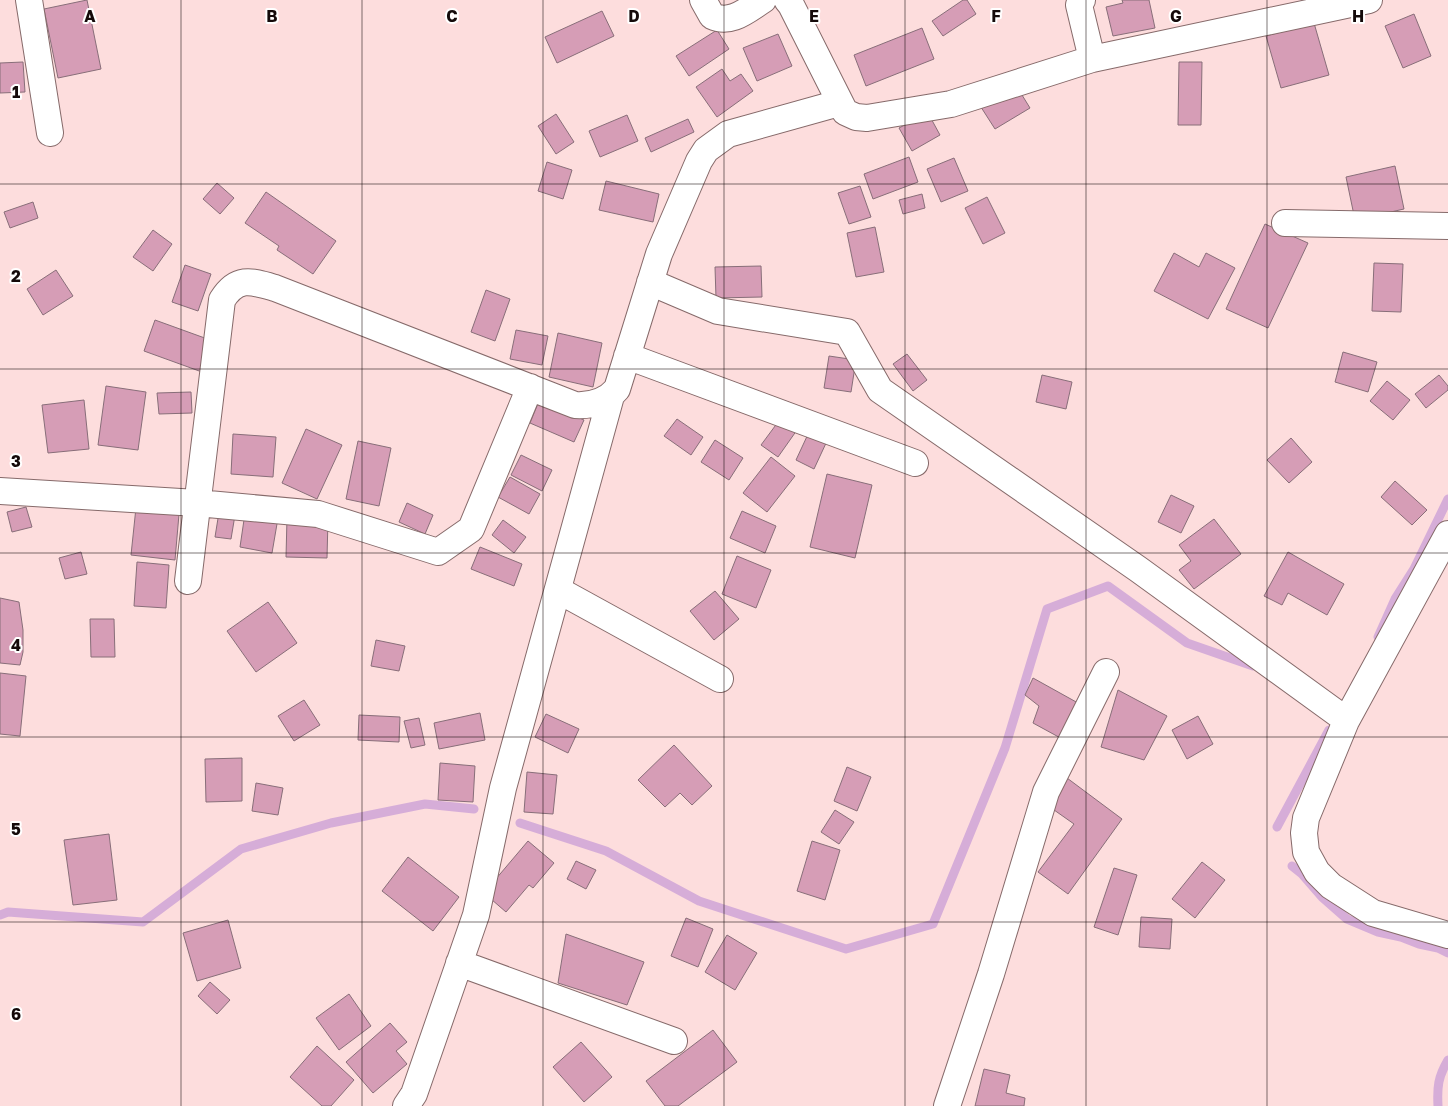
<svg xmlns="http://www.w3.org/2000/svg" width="1448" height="1106" viewBox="0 0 1448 1106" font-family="'Golos Text',sans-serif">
<rect width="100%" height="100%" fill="#fddddd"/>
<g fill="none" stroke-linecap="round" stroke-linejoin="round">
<path stroke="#d6add8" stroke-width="9" d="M1378,637L1395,599L1414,569L1448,499
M520,823L606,851L699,901L846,949L933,924L1005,748L1047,609L1108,586L1187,643L1253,666
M1277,827L1329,730
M1292,866L1302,874L1322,897L1347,919L1378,932L1401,937L1419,944L1438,948L1448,953
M0,915L8,912L143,922L241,849L331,823L425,804L474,809
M1438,1106C1437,1087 1438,1077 1448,1060"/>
</g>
<path fill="#d69db6" stroke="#886e79" d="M87,0L101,69L58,78L44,9Z
M963,0H967L976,14L943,36L932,21Z
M1122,0H1149L1155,28L1113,36L1106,7L1123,3Z
M602,11L614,36L557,63L545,37Z
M1414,14L1431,56L1403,68L1385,26Z
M1314,23L1329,75L1281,88L1266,36Z
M922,28L934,59L866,86L854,55Z
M717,30L729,49L689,76L676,56Z
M778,34L792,66L757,81L743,48Z
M23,62L25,92L0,93V63Z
M1179,62H1202L1201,125H1178Z
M722,69L730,81L741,74L753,91L717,117L696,87Z
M1014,82L1030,108L995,129L979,104Z
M928,113L940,135L912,151L899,128Z
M556,114L574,142L556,154L538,126Z
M627,115L638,141L600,157L589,131Z
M688,119L694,132L651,152L645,138Z
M909,157L918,182L873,199L864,174Z
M954,158L968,191L941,202L927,169Z
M547,162L572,170L563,199L538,191Z
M1395,166L1404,209L1355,220L1346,177Z
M606,181L659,194L653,222L599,210Z
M217,183L234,198L220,214L203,199Z
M860,186L871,217L849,224L838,193Z
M266,192L336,241L313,274L277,250L279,246L245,223Z
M922,194L925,208L903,214L899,200Z
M987,197L1005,233L983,244L965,208Z
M33,202L38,218L10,228L4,212Z
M1265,224L1308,243L1268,328L1226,309Z
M875,227L884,272L856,277L847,233Z
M153,230L172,244L153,271L133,257Z
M1174,253L1199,267L1206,253L1235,268L1208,319L1154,291Z
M1374,263L1403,264L1401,312L1372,311Z
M185,265L211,274L198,311L172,302Z
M761,266L762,297L716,298L715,267Z
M56,270L73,296L43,315L27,289Z
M486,290L510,299L495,341L471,332Z
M155,320L213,341L202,372L144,351Z
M516,330L548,336L542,365L510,359Z
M558,333L602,343L593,387L549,377Z
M1343,352L1377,362L1368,392L1335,382Z
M907,354L927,380L913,391L893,364Z
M829,356L856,360L851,392L824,388Z
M1042,375L1072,382L1066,409L1036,402Z
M1439,375L1448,386V390L1426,408L1415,394Z
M1387,381L1410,400L1393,420L1370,401Z
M106,386L146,392L138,450L98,445Z
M191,392L192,413L159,414L157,393Z
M84,400L89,449L48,453L42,405Z
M539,401L584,420L574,442L530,423Z
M781,418L797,430L778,457L761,445Z
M677,419L703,437L691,455L664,436Z
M306,429L342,445L317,499L282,483Z
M809,432L827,441L814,469L796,460Z
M233,434L276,437L273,477L231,474Z
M1291,438L1312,462L1289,483L1267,460Z
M715,440L743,458L729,480L701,462Z
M358,441L391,448L379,506L346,499Z
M521,455L552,470L542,491L511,475Z
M771,457L795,476L767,512L743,493Z
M827,474L872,485L855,558L810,547Z
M510,477L540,494L529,514L498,497Z
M1395,481L1427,510L1412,525L1381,497Z
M1171,495L1194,506L1181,533L1158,522Z
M137,498L180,503L175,560L131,555Z
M407,503L433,515L425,534L399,522Z
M220,506L236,509L231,539L215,537Z
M26,507L32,527L12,532L7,512Z
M742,511L776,526L765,553L730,538Z
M245,513L278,518L272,553L240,547Z
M287,518L328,519L327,558L286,557Z
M1214,519L1241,554L1194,589L1179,570L1191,561L1179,545Z
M503,520L526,537L514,553L492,535Z
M480,547L522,564L514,586L471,569Z
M81,552L87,574L65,579L59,558Z
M1288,552L1344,584L1327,615L1288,593L1282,605L1264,596Z
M737,556L771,570L756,608L722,594Z
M137,562L169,565L166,608L134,606Z
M715,591L739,619L714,640L690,611Z
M0,598L19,602L23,630V652L20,665L0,663Z
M268,602L297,643L256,672L227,631Z
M90,619H114L115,657H91Z
M376,640L405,646L399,671L371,666Z
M0,673L26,676L20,736L0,734Z
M1033,678L1078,703L1066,741L1033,723L1039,706L1025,695Z
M1118,690L1167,716L1144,760L1101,747Z
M304,700L320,725L294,741L278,716Z
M480,713L485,740L439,749L434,723Z
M546,714L579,729L568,753L535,737Z
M359,715L400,717L399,742L358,740Z
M1198,716L1213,744L1187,759L1172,730Z
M419,718L425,745L411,748L404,721Z
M674,745L712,786L692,805L680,793L665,807L638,780Z
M242,758V801L206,802L205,759Z
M440,763L475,766L473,802L438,800Z
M847,767L871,777L857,811L834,801Z
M527,772L557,775L553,814L524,812Z
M1067,778L1122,819L1068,894L1038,872L1074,824L1047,805Z
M256,783L283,788L278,815L252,811Z
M835,810L854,822L839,844L821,832Z
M109,834L117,900L73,905L64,840Z
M528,841L554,863L533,888L529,885L506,912L484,893Z
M812,841L840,850L825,900L797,891Z
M408,857L459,897L433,931L382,891Z
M576,861L596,870L586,889L567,879Z
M1202,862L1225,880L1195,918L1172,899Z
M1114,868L1137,875L1118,935L1094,927Z
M1141,917L1172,919L1170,949L1139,947Z
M686,918L713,929L698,967L671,956Z
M228,920L241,968L197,981L183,933Z
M566,934L644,962L627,1005L558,983Z
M727,935L757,953L735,990L705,972Z
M210,982L230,1000L217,1014L198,996Z
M349,994L371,1026L339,1050L316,1018Z
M390,1023L407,1042L396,1051L407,1064L373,1093L346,1062Z
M713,1030L737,1062L678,1106H665L646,1081Z
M581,1042L612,1077L584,1102L553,1067Z
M317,1046L354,1080L331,1106H322L290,1077Z
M984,1069L1010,1075L1006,1093L1025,1098L1024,1106H975Z"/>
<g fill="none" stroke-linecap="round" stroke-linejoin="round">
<defs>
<path id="minor" d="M29,0L50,133
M703,0L712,16C731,25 747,10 763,0
M787,0L791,5L845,112L856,117L867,118L951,104L1092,59L1369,0
M1082,0L1079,5L1092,59
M1285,223L1448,226
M650,282L718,311L847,332L880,390L1138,569L1342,717L1346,721
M627,356L915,463
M0,491L197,503L318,514L438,552L471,529L530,387
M1448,534L1346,721L1306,818L1304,833L1306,852L1317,872L1331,886L1373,913L1448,935
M188,581L222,300C237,276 251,281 275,288L575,405C592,406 606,402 617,389L659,254L699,161L706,150L728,134L839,103
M558,590L720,679
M459,963L674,1041
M406,1106L414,1094L476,915L503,788L611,396
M947,1106L991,974L1046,792L1106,672"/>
</defs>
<use href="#minor" stroke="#866a6a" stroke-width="28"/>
<use href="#minor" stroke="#fff" stroke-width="26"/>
</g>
<path fill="none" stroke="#140a0a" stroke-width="1" stroke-opacity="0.55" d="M181,0V1106M362,0V1106M543,0V1106M724,0V1106M905,0V1106M1086,0V1106M1267,0V1106M0,184H1448M0,369H1448M0,553H1448M0,737H1448M0,922H1448"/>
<g font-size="16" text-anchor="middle" font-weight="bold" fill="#140a0a" stroke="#fff" stroke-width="4" stroke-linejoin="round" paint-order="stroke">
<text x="90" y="22">A</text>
<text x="272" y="22">B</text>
<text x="452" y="22">C</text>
<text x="634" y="22">D</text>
<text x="814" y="22">E</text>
<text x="996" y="22">F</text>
<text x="1176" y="22">G</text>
<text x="1358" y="22">H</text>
<text x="16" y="98">1</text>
<text x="16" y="282">2</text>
<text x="16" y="467">3</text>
<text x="16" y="651">4</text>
<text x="16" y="835">5</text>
<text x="16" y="1020">6</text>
</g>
</svg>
